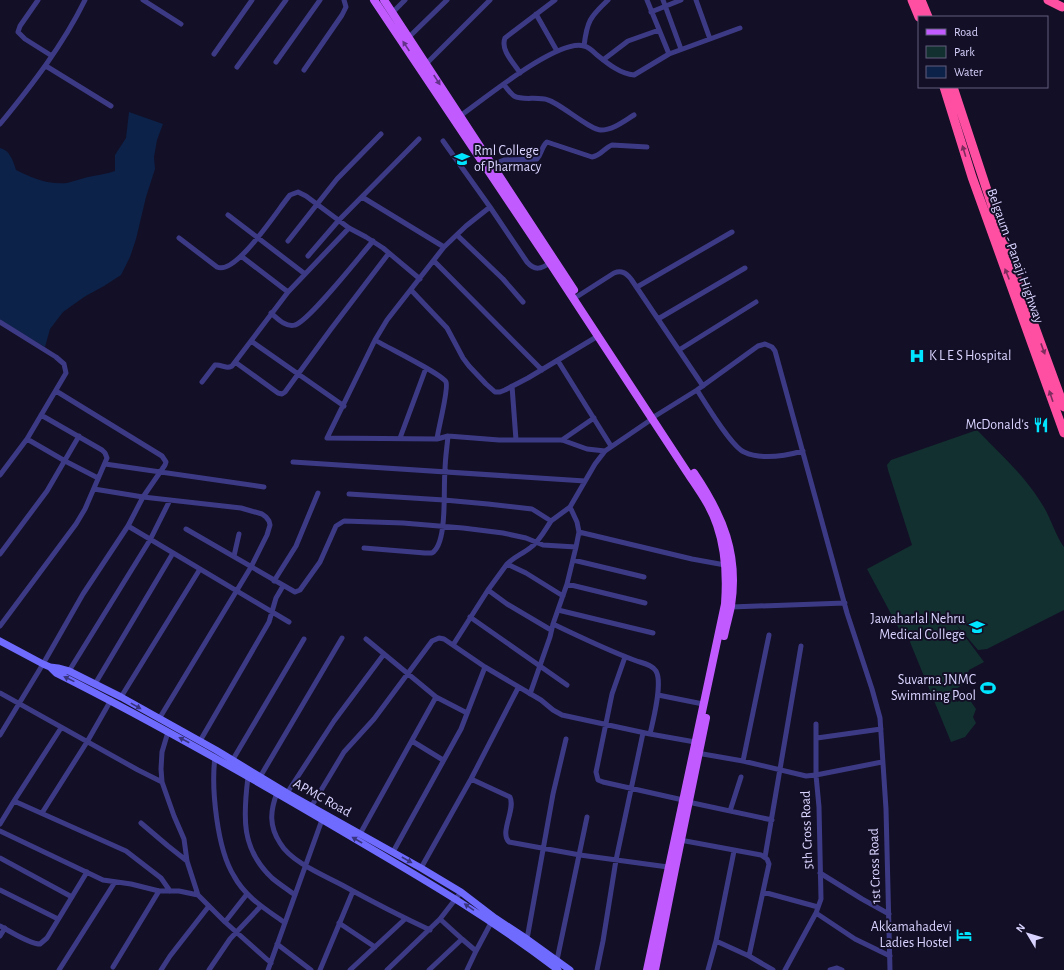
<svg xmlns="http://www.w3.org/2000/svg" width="1064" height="970" viewBox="0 0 1064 970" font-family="'Alegreya Sans',sans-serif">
<rect width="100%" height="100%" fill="#130f26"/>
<path fill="#12302f" d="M977,430C998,452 1023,474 1040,501C1050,515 1054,533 1064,547V610L987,649L978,650L955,623L984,662L969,670L965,683L956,689L951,693L957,702L967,696L976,709L973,717L976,723L965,737L951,742L912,647L910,642L912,636L905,640L867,569L912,545L888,470L887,465L891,460Z"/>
<path fill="#0c2248" d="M129,112L163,124L157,140L154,157L155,169L146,197L136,239L130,257L121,275L104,286L84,297L63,312L50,329L45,347L0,321V148C10,150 13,161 16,170C32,178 48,185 67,183C74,181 81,179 88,177C97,175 106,174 115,171V155L126,138Z"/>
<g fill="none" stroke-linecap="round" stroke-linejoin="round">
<path stroke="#3d3a85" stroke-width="5" d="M38,0L20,26L18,32L25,39L52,56
M143,0L181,24
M647,0L669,54
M663,0L681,49
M696,0L710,39
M393,12L405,0
M651,12L681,0
M536,14L557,51
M409,37L447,0
M584,46C587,21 590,17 608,0
M214,54L252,0
M603,60L628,41L659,30
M276,62L320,0
M426,64L490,0
M46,66L111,106
M237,67L286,0
M304,70L342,15L346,7L344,0
M520,73C514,63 500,50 505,38L555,0
M504,85C507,88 510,93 514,96C523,101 537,96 548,100C561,104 590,130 601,130C613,130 624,121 634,115
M460,116C483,100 558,38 584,46C589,47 593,51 597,55C607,63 620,74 634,75L669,54L740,28
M0,124C32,85 63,45 85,0
M443,141L490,207L527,262C535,271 541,269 550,263
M491,165L504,160L537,159C542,154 541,147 547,142L592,157C601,156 604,148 612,145L647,147
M362,197L444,247
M490,207L466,226L444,247L387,320L375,340L327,438L437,439L448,436L499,440H562L587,449L605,451
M228,215L305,274
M457,235L503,279L523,302
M179,238L217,267C236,276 278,209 290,195L298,192L306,196L349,228L366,237L383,248L420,279
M288,241L337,179L381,134
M241,256L288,292
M308,256L339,220L419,139
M434,261L542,370
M637,287L732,232
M411,290L447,328L463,358L469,366L486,384L495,392H500L505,390L528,378L598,336
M578,296L614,273C622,270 626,273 631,279L703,386
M271,313C277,318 286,328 295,325C309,321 360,256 373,241
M658,319L745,268
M0,322L56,357L64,364L66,373L27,439L0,475
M375,340C386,347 442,374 446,382C449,389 438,429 437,439
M251,341L344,406
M679,350L756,302
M558,361L611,446
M235,362L278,393L282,394L285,392L331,329L389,253
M202,382L215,365C222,364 225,370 232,366L288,292L349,228
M512,386L516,440
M697,390C706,404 731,446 744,452C761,460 785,456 803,451
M652,418L697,390L758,346L765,344L772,347L775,351L847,613L872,689L880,718L886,809L890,970
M400,438L426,368
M27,439L65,461L98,478
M562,440L594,418
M293,462C391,469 488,475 585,481
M105,464L264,487
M94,489L143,497L241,508L262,514L266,517L269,521L270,525L267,535L251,567L159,719
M349,494L444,500L488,504L532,509L551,521L570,507L595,464L605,451L652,419
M128,526L289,622
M186,529L295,592L300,590L320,562L336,526L344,521L403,523L463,528L503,533L526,538L543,545L576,547
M579,532L692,559L725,565
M364,548L425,553H432C448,543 443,489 445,471C445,459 447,448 448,436
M0,554L47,491L79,436
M234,556L239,534
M573,560L644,577
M507,564C514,557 522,554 530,548C539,542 545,530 551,521
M274,581L296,546L318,493
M567,584L645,603
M488,590L507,604L551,630
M731,607L845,603
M558,610L653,633
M470,617L567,685
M553,624C580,637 607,650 634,660C641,663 652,664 656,671C663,683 653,721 650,734
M0,626L76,524L85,509L107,458L105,453L102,450L41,415
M366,639L436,697L467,713
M453,645L488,590L507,564L526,573L563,596
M625,657L612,694L596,772L598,780L603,782L683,800L688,802L772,820
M69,671L150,540L170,500
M95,684L173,553
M0,693L138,770L162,782
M530,694L550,637L553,624L567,584L576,547L579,532L577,522L570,507
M658,695L703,704
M121,697L200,569
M168,732L162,752L161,769L162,782L174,816L184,839L187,861L198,895
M0,735L43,664L83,594L128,526L143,497L165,465L166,462L162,456L56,391
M817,738L881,729
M200,741L269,622L276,598L283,586
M412,741L443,760
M697,753L743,761L806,776L816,775L882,762
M215,757C211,788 217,849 234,876C245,897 267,910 285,923
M232,761L304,639
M743,761L769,635
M248,777C243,817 241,849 272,878C279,884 287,889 295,895
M260,777L342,638
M471,779L510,797C516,809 499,833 509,842L580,855L668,867
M277,793C270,811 269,826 280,843C291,862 323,875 342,885C371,901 400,916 430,930
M287,793L334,721L384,654
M14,801L126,851L161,878L170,891
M311,807L344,752L374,719L432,641L439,638L444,639L485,667L541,700L553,710L562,715L650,734L695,742
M730,811L741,777
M42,813L87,742L111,700
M141,823L168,846L187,861
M0,824L14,801L61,728
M0,831L103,880L131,884L159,891H179L198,895L225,922L271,963
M360,834L436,697
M680,840L761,855L767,859L769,864L749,956L716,941L708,970
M393,852L461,729L485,667
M765,857L801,646
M0,858L72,897
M421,868L471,779L518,688
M820,873L862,899L889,914
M0,890L58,919
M763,892L818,907
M816,913L855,939L890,956
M440,919L462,939
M225,922L247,894
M339,923L375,947
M0,926C10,931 29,944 40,944L47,938L87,872
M0,936L5,928
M527,939L553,794L566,739
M716,941L734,851
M277,944L311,970
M749,956L773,970
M557,960L587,817
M113,967L159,891
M59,970L115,882
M161,970L170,956L209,906
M209,970L230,939L261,906
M268,970L323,817
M320,970L353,891
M350,970L405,919
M387,970L440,919L461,892
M429,970L462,939L476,951L492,921
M467,970L476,951
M597,970L603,941L616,860L643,733
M785,970L816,913L821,899L819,807L816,775V724
M830,970L837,968L842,970"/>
<path stroke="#6f6bff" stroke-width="7" d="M0,641L43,664L50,667L58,668L69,671L121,697L216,750L287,793L421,868L461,892L495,918L527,939L570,970
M50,667L56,673C146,718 234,768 321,819C402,867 483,912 558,970"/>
<path stroke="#c25bff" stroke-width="8" d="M374,0L550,263L687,472C698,489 711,506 717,525C726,551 727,577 725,604L647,970
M384,0L574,290
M694,473C723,516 739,554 731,606C729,616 726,626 724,636
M655,970L675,869L706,718"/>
<path stroke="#ff4fa3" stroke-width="9" d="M912,0L919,17
M921,0L928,17
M1048,0L1062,7
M944,87L972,177L1064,433
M953,87L1006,248L1064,407"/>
</g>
<defs><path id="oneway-solid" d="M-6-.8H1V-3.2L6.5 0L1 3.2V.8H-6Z"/></defs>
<g fill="#623188">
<use href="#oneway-solid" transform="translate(406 46) rotate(-124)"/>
<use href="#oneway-solid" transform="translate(437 80) rotate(57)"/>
</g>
<g fill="#7d2c5e">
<use href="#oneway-solid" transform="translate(964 151) rotate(-107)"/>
<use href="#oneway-solid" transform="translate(1007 274) rotate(-112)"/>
<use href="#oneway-solid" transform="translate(1043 349) rotate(70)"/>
<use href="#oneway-solid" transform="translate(1051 396) rotate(-109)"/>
</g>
<g fill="#38347d">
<use href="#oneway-solid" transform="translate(69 679) rotate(-154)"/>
<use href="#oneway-solid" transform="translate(136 706) rotate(29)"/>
<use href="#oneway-solid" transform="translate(184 740) rotate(-152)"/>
<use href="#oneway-solid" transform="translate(357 840) rotate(-150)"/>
<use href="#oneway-solid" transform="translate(407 860) rotate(30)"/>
<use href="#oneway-solid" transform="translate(469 907) rotate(-146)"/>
</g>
<defs>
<symbol id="university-bare" viewBox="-9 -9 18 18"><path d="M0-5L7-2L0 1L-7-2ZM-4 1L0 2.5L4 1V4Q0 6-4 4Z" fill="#00e5ff" stroke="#130f26" stroke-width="2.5" paint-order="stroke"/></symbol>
<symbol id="hospital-bare" viewBox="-9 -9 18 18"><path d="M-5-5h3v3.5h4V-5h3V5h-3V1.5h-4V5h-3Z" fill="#00e5ff" stroke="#130f26" stroke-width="2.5" paint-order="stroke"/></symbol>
<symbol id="restaurant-bare" viewBox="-9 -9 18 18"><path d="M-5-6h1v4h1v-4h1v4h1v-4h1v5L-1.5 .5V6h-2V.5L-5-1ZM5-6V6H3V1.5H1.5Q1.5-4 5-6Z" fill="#00e5ff" stroke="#130f26" stroke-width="2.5" paint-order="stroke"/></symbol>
<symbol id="stadium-bare" viewBox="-9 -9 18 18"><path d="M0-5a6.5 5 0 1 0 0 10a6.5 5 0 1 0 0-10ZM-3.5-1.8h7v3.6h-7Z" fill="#00e5ff" stroke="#130f26" stroke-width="2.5" paint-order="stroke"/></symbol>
<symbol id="hotel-bare" viewBox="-9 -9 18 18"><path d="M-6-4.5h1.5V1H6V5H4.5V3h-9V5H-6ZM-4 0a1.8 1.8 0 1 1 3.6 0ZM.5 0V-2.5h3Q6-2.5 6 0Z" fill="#00e5ff" stroke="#130f26" stroke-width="2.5" paint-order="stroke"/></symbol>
</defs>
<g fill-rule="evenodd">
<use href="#university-bare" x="451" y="148" width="22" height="22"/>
<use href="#hospital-bare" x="906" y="345" width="22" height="22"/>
<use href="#restaurant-bare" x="1030" y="414" width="22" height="22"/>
<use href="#university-bare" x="966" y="616" width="22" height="22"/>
<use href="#stadium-bare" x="977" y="677" width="22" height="22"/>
<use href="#hotel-bare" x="953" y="924" width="22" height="22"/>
</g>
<g text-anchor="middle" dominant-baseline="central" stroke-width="4" stroke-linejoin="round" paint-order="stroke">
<g font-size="14" fill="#d9d4ff" stroke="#130f26" text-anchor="end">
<text x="474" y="151" text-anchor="start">Rml College<tspan x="474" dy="16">of Pharmacy</tspan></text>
<text x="929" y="356" text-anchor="start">K L E S Hospital</text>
<text x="1029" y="425">McDonald's</text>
<text x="965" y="619">Jawaharlal Nehru<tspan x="965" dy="16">Medical College</tspan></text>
<text x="976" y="680">Suvarna JNMC<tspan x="976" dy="16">Swimming Pool</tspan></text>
<text x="952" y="927">Akkamahadevi<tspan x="952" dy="16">Ladies Hostel</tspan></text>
</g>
<g font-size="14" fill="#d9d4ff" stroke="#130f26">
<text transform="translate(1015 256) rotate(70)">Belgaum - Panaji Highway</text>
<text transform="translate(322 798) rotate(29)">APMC Road</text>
<text transform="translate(807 830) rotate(-92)">5th Cross Road</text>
<text transform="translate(875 866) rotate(-92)">1st Cross Road</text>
</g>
</g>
<rect x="918" y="16" width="130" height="72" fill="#130f26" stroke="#625e7d"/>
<rect x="926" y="29" width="20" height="6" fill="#c25bff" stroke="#625e7d"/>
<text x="954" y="36" font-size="12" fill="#d9d4ff">Road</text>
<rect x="926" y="46" width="20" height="12" fill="#12302f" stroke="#625e7d"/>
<text x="954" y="56" font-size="12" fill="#d9d4ff">Park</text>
<rect x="926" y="66" width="20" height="12" fill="#0c2248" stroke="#625e7d"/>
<text x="954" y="76" font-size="12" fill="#d9d4ff">Water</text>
<g transform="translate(1028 934) rotate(308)" stroke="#130f26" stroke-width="3" paint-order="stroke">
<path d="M0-3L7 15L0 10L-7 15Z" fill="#d9d4ff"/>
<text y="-6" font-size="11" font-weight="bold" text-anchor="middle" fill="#d9d4ff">N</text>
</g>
</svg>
